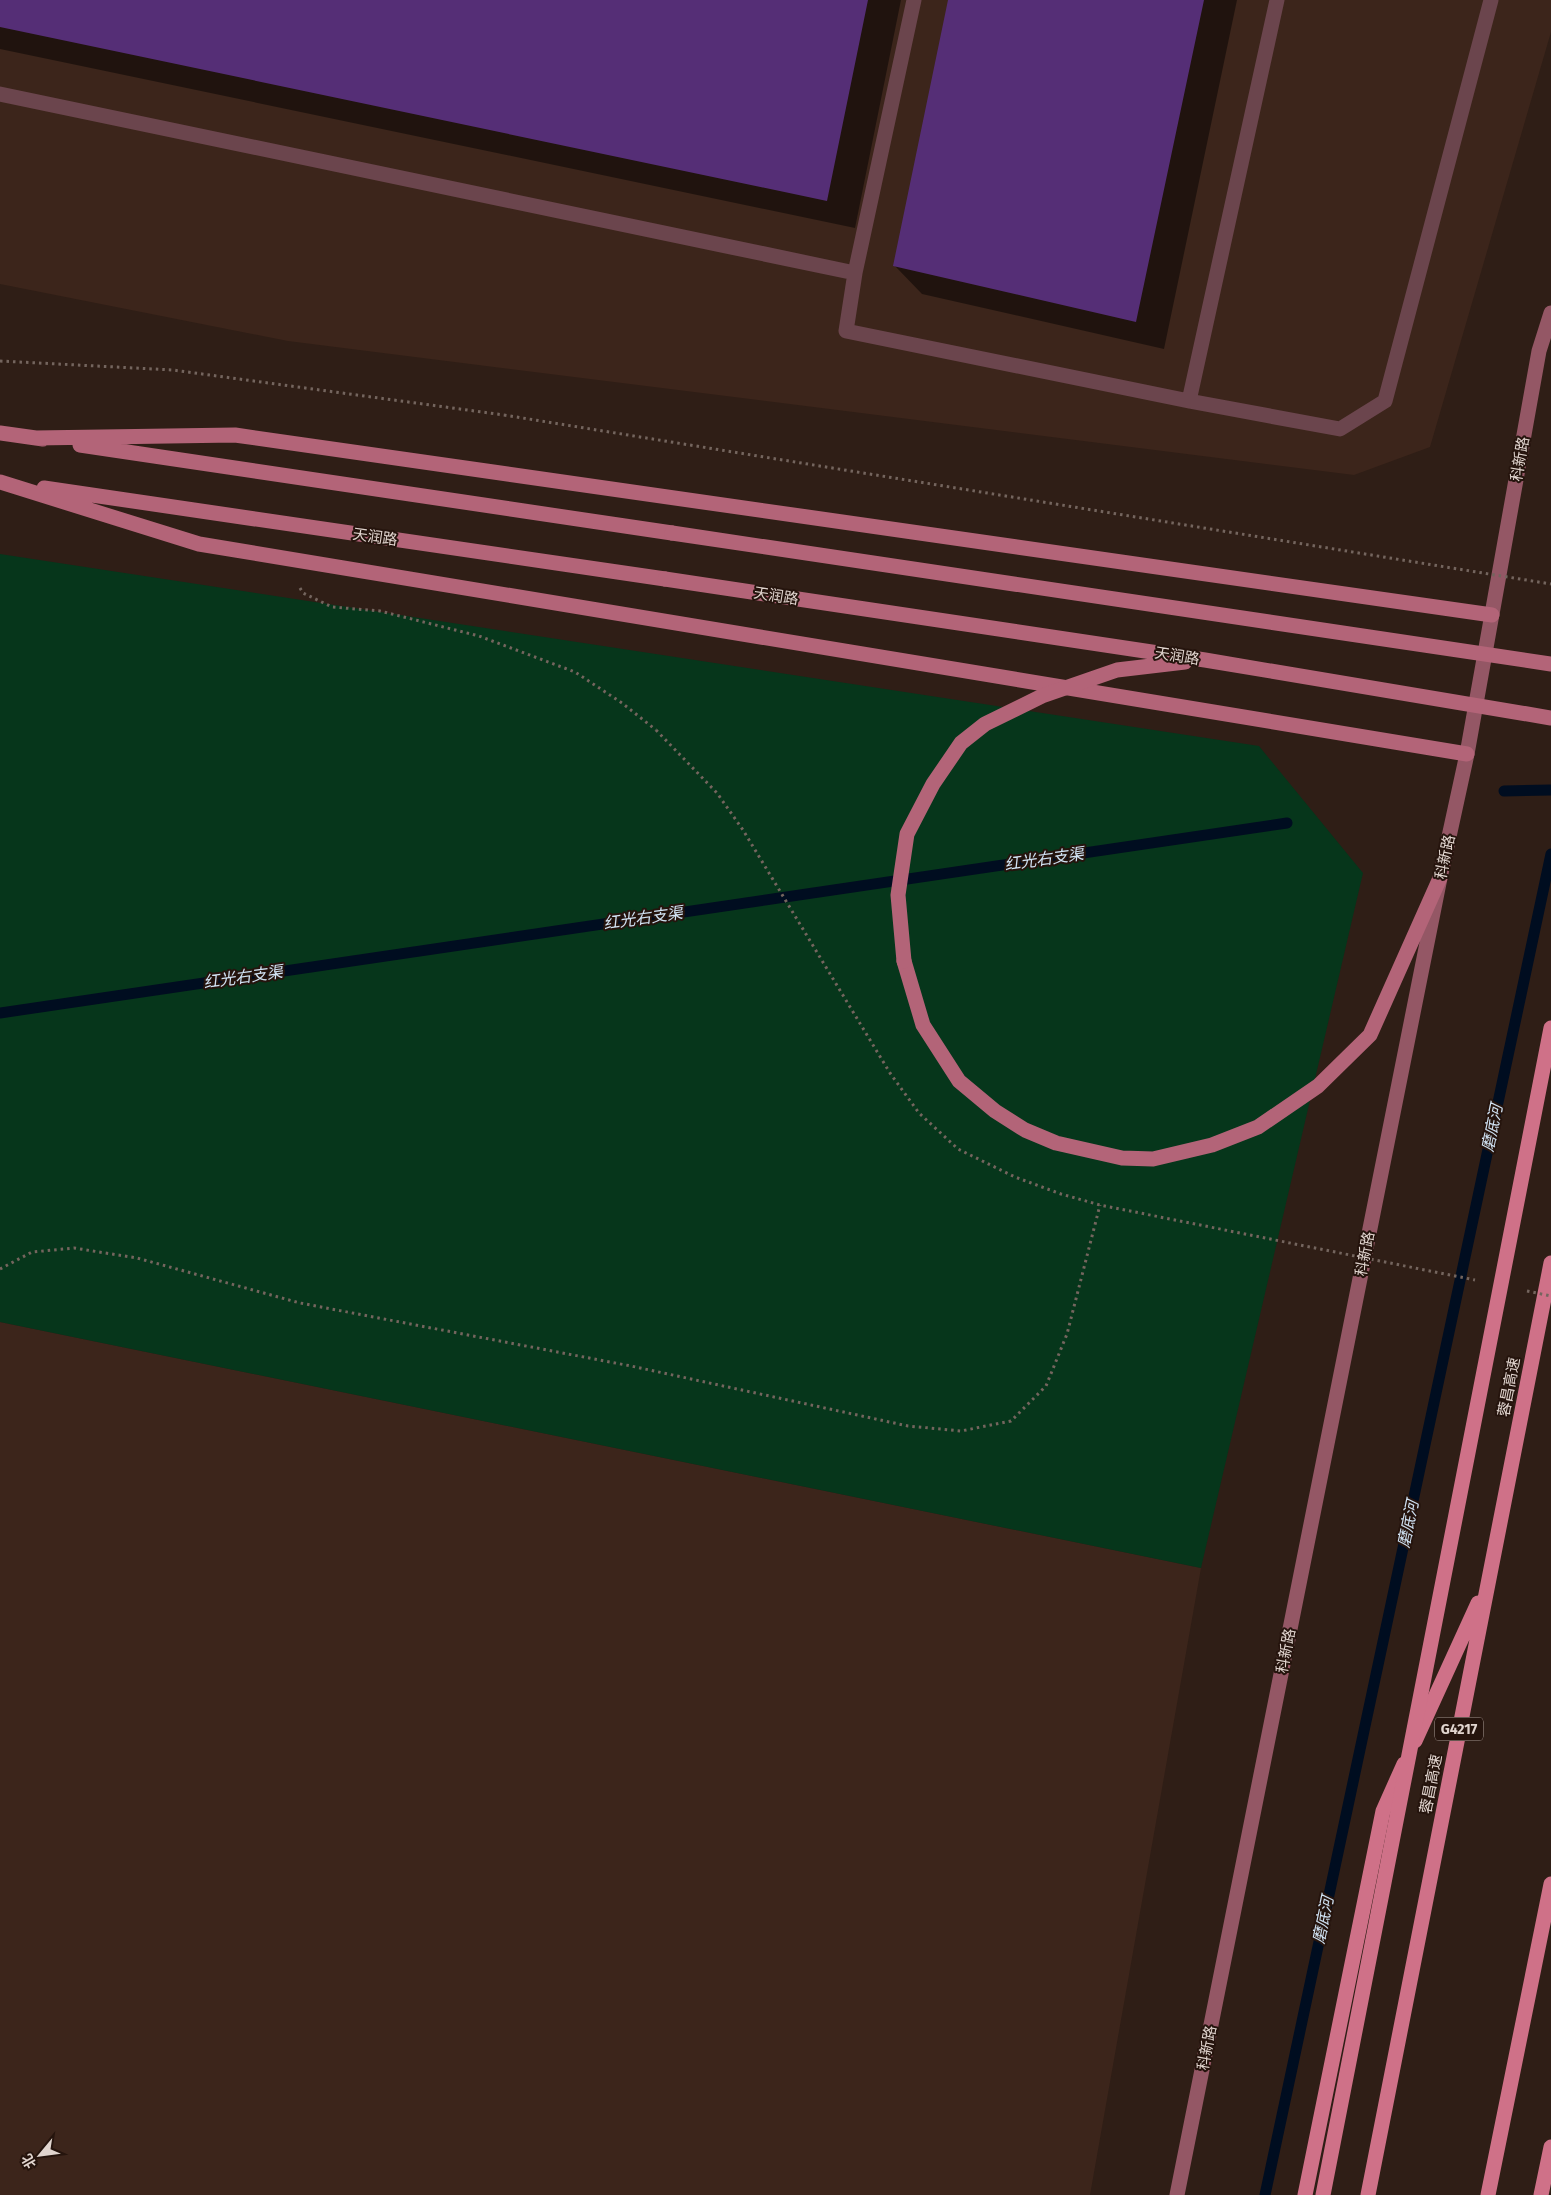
<svg xmlns="http://www.w3.org/2000/svg" width="1551" height="2195" viewBox="0 0 1551 2195" font-family="'Fira Sans','Noto Sans SC',sans-serif">
<rect width="100%" height="100%" fill="#2f1e16"/>
<path fill="#3c251b" d="M0,0H1551V32L1430,447L1354,475L288,341L0,284Z
M0,1322L1201,1568L1090,2195H0Z"/>
<path fill="#06361b" d="M0,554L1259,746L1363,873L1201,1568L0,1322Z"/>
<path fill="#0007" d="M0,0H901L855,228L0,49Z
M949,0H1237L1164,349L922,294L895,266Z"/>
<g fill="none" stroke-linecap="round" stroke-linejoin="round">
<path stroke="#000d20" stroke-width="11" d="M1504,791L1551,790
M0,1013L1287,823
M1265,2195L1551,854"/>
</g>
<path fill="#552e76" d="M0,0H868L827,201L0,27Z
M948,0H1204L1136,322L893,266Z"/>
<g fill="none" stroke-linecap="round" stroke-linejoin="round">
<path stroke="#74655e" stroke-width="3" stroke-dasharray="2.5 4" stroke-linecap="butt" d="M0,361L173,370L504,415
M300,588L303,593L332,607L380,611L479,636L575,672L622,703L656,730
M0,1269L32,1252L74,1248L137,1258L300,1303L631,1366L908,1426L961,1431L1011,1421L1046,1386L1067,1334L1100,1205"/>
<path stroke="#6b454d" stroke-width="15" d="M914,0L855,273L846,331L1189,401L1340,429L1385,401L1491,0
M0,94L855,273
M1189,401L1277,0"/>
<path stroke="#945765" stroke-width="15" d="M1177,2195L1440,878L1467,754L1539,351L1551,313"/>
<path stroke="#b36478" stroke-width="15" d="M0,433L43,439
M35,438L235,435L1492,615
M80,445L672,533
M0,482L199,544L1467,754
M44,488L665,579
M904,961L923,1025L959,1081L995,1111L1025,1130L1056,1143L1122,1158L1153,1159L1212,1145L1258,1127L1318,1086L1370,1035L1440,878"/>
<path stroke="#cf7188" stroke-width="15" d="M1415,1741L1478,1603
M1305,2195L1383,1811L1404,1764
M1368,2195L1551,1263
M1488,2195L1551,1884
M1541,2195L1551,2147"/>
<path stroke="#74655e" stroke-width="3" stroke-dasharray="2.5 4" stroke-linecap="butt" d="M504,415L1551,584
M656,730L717,793L743,830L890,1073L919,1113L958,1149L1015,1177L1061,1194L1100,1205L1475,1280
M1527,1291L1551,1296"/>
<path stroke="#b36478" stroke-width="15" d="M672,533L1551,664
M665,579L1205,660L1551,718
M904,961L898,895L907,834L933,784L961,743L985,724L1042,696L1117,670L1185,662"/>
<path stroke="#cf7188" stroke-width="15" d="M1323,2195L1551,1028"/>
</g>
<g text-anchor="middle" dominant-baseline="central" stroke-width="4" stroke-linejoin="round" paint-order="stroke">
<rect fill="#25140d" stroke="#a99b95" stroke-width="1" x="1435" y="1717.5" width="48" height="23" rx="4"/>
<g font-size="14" font-weight="bold" fill="#e1d5cf">
<text x="1459" y="1729">G4217</text>
</g>
<g font-size="15" fill="#e1d5cf" stroke="#25140d">
<text transform="translate(1520 459) rotate(-80)">科新路</text>
<text transform="translate(375 537) rotate(8)">天润路</text>
<text transform="translate(776 596) rotate(9)">天润路</text>
<text transform="translate(1177 656) rotate(9)">天润路</text>
<text transform="translate(1445 857) rotate(-78)">科新路</text>
<text transform="translate(1365 1254) rotate(-79)">科新路</text>
<text transform="translate(1509 1387) rotate(-79)">蓉昌高速</text>
<text transform="translate(1286 1651) rotate(-79)">科新路</text>
<text transform="translate(1431 1784) rotate(-79)">蓉昌高速</text>
<text transform="translate(1207 2048) rotate(-79)">科新路</text>
</g>
<g font-size="16" font-style="italic" fill="#d1e3f4" stroke="#25140d">
<text transform="translate(1044 859) rotate(-8)">红光右支渠</text>
<text transform="translate(643 918) rotate(-8)">红光右支渠</text>
<text transform="translate(243 977) rotate(-8)">红光右支渠</text>
<text transform="translate(1492 1128) rotate(-78)">磨底河</text>
<text transform="translate(1408 1524) rotate(-78)">磨底河</text>
<text transform="translate(1323 1920) rotate(-78)">磨底河</text>
</g>
</g>
<g transform="translate(40 2155) rotate(241)" stroke="#25140d" stroke-width="4" paint-order="stroke">
<path d="M0-4L9 19L0 12L-9 19Z" fill="#e1d5cf"/>
<text y="-8" font-size="14" font-weight="bold" text-anchor="middle" fill="#e1d5cf">北</text>
</g>
</svg>
